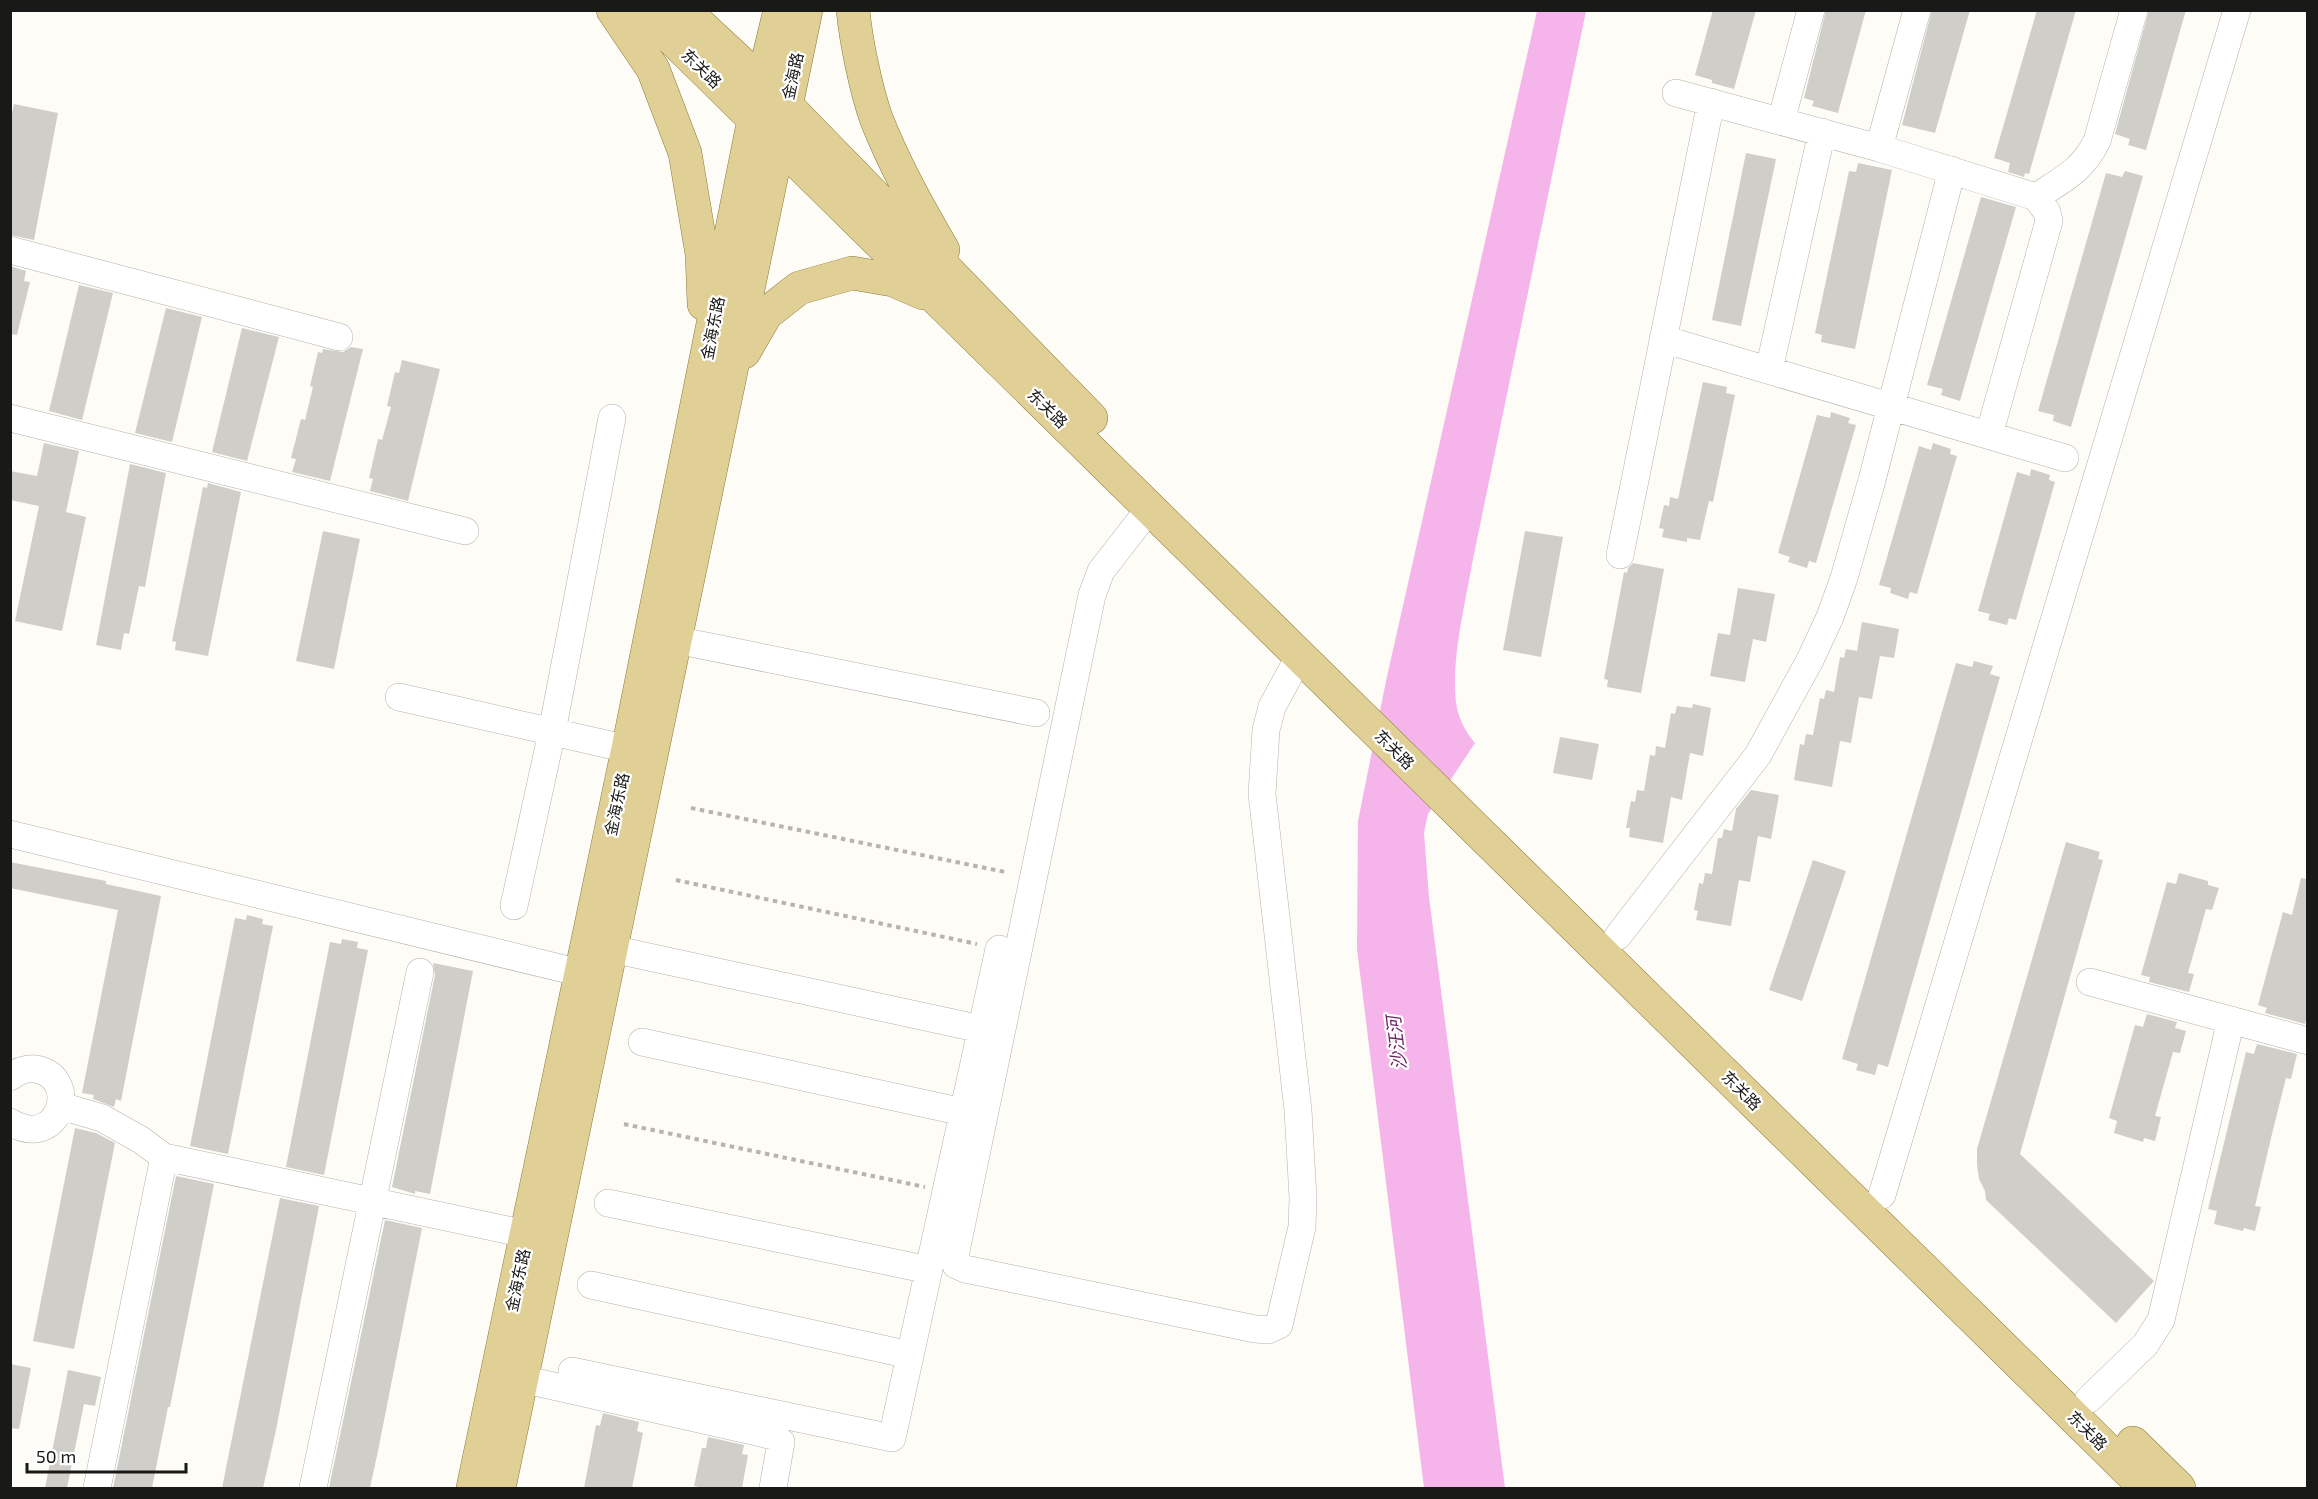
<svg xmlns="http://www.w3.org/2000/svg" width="2318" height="1499" viewBox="0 0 2318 1499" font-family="'Exo 2','Noto Sans SC',sans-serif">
<rect width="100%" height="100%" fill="#fdfcf6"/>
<path fill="#f5b5ea" d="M1537,11H1586L1472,564C1465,605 1451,660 1456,702C1458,718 1465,731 1475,743L1428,814L1424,833L1429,897L1505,1488H1424L1357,949L1358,821L1386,681Z"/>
<path fill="#d0cec8" d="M1713,10H1756L1734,89L1712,83V80L1695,75Z
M1826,10H1866L1838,113L1812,106L1814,101L1804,98Z
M1932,10H1970L1935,133L1902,125Z
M2037,10H2076L2029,174L2025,173L2024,177L2008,172L2010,163L1994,158Z
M2149,10H2186L2146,150L2128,145L2130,139L2115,134Z
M14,104L58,113L34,240L10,235V124Z
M1746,153L1776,159L1741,326L1712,320Z
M1858,163L1892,170L1855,349L1821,342L1822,335L1815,333L1849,171L1856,172Z
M2125,171L2143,176L2071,427L2053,421L2054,415L2038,411L2106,173L2122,177Z
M1981,197L2016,207L1960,401L1941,395L1943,389L1927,385Z
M10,266L26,271L24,281L30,282L17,335L10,334Z
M79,285L113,293L82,420L49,411Z
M166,308L202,317L172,442L135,433Z
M242,328L279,337L247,461L212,452Z
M351,347L363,349L330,481L292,472L296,459L291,458L301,419L305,420L313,387L310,386L318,352L322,353L323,349L343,352Z
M402,360L440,369L408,501L370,491L373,479L369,478L378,439L382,440L391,407L387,406L395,372L399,373Z
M1703,382L1727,387L1726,393L1735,395L1713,502L1709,501L1700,540L1687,538V542L1662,537L1664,529L1659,528L1664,505L1669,506L1670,497L1678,499Z
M1831,412L1850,418L1848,423L1856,425L1816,563L1809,561L1807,568L1788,562L1790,557L1778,553L1817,415L1830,418Z
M44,443L79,451L66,512L86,517L62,631L15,621L39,506L10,500V471L37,476Z
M1933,443L1951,449L1950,454L1957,456L1917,594L1910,592L1908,599L1890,593L1891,588L1879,585L1919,446L1931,450Z
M130,464L166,473L145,587L139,586L129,634L124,633L121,650L96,645Z
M2031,469L2050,475L2049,480L2055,482L2016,620L2009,618L2007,625L1988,620L1990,614L1978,611L2017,472L2030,476Z
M208,483L241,492L208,656L175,650L176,642L172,641L203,487L207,488Z
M323,531L360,539L334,669L296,661Z
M1525,531L1563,537L1541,657L1503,650Z
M1633,563L1664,569L1641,693L1607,687L1608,680L1604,679L1624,572L1627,573L1628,568Z
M1738,588L1775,594L1766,642L1753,639L1745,682L1710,676L1718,633L1730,635Z
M1862,622L1899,629L1894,658L1880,656L1872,699L1859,697L1851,743L1840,741L1832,787L1794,780L1800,744L1804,745L1806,734L1813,735L1820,698L1824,699L1826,690L1834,692L1840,657L1844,658L1846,649L1857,651Z
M1974,661L1993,666L1990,674L2000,677L1888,1067L1878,1064L1875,1075L1856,1070L1858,1064L1842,1059L1956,663L1972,667Z
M1693,704L1711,708L1703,756L1690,753L1682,800L1671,797L1663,843L1629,837L1630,828H1626L1631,801L1635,802L1637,790L1644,791L1650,755L1655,756L1656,746L1665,748L1671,713L1675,714L1677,706L1692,708Z
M1560,737L1599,744L1592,780L1553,773Z
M1751,790L1779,795L1771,839L1758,836L1750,882L1739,880L1731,926L1696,920L1698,911L1694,910L1699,883L1703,884L1705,873L1712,874L1718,838H1722L1724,829L1732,831L1736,809Z
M2066,842L2100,852L2098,859L2103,860L2020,1154L2154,1281L2116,1323L1986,1200L1985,1191L1979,1179L1977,1165V1149Z
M1813,860L1846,871L1802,1001L1769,990Z
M10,862L106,881V884L161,896L121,1101L116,1099L114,1107L93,1099L94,1095L82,1093L118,910L10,888Z
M2179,873L2208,881V885L2219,888L2212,910L2206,909L2188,973L2194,974L2189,992L2149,982L2150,977L2141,975L2167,882L2176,884Z
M2301,878L2307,879V1016L2305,1024L2265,1013L2267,1008L2258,1005L2283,912L2292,915Z
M247,915L263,919L262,924L273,926L228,1154L190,1146L235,918L246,920Z
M342,939L358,942L357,948L368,950L324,1175L286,1167L330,942L341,944Z
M433,963L473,971L430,1194L415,1191V1194L392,1187L435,975Z
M2147,1014L2177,1022L2175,1028L2186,1031L2180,1053L2173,1052L2155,1116L2161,1117L2155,1141L2144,1138L2143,1142L2114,1133L2117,1121L2109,1118L2135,1025L2143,1027Z
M2257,1044L2297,1054L2291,1079L2286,1078L2272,1134L2255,1206L2261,1207L2255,1231L2244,1228L2243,1231L2214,1224L2217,1211L2208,1209L2246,1052L2254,1054Z
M75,1128L96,1133L115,1143L74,1349L33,1341Z
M176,1176L214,1184L170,1407H168L152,1488H113Z
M280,1198L319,1206L276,1430L263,1488H222Z
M385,1220L422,1228L378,1451L370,1488H329Z
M10,1364L31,1368L19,1429L10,1428Z
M68,1370L101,1377L95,1406L84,1404L67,1488H45Z
M603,1413L639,1422L637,1431L643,1433L632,1488H584L596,1425L600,1426Z
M708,1437L744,1445L742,1454L748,1455L742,1488H704L694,1486L702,1448H706Z"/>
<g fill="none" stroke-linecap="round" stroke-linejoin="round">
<defs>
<path id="minor" d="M1676,93L1879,148L2036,197L2047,212L2049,221L1989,435
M1781,121L1811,10
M1879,148L1917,10
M2036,197C2062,180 2083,170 2097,141L2134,10
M10,250L339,337
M1663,339L2065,458
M1769,370L1822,132
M10,418L465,531
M1150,508L1101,571L1092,595L955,1256L956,1265L965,1269L1255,1329L1268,1330L1279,1325L1302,1227L1303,1198L1298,1110L1262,794L1266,730L1272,707L1300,655
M1620,555L1711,102
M676,640L1036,713
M399,697L628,749
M10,834L581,973
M514,906L552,732L612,418
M1618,936L1758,755L1810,660L1830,617L1844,578L1872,480L1952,170
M612,949L981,1029
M2090,982L2308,1041
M642,1042L963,1112
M10,1077C18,1071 27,1068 36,1069C82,1078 59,1152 10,1122
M61,1106L102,1118L141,1140L164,1157L526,1234
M1882,1195L2237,10
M608,1203L929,1270
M591,1285L910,1355
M572,1371L892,1438L999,949
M522,1379L774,1436L781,1442L773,1488
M2089,1399L2145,1345L2161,1320L2231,1020
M97,1488L164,1157
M313,1488L420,972"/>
<path id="major" d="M613,10L653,69L685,153L702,254L704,304
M643,10L2146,1488
M684,10L786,105L1091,418
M853,10C856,42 866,89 876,118C894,164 918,207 943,250
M744,352L766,314L799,288L852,273L893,280L923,293
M2133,1443L2179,1488
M473,1488L628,749L754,119L780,10
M499,1488L806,10"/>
</defs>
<use href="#minor" stroke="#b3b1ab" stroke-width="28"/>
<use href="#major" stroke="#8d7b3b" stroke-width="34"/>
<path stroke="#b5b4af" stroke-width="4" stroke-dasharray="4.5 4.5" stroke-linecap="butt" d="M691,808L1005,872
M676,880L977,944
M624,1124L925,1187"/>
<use href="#minor" stroke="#fff" stroke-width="27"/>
<use href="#major" stroke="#e0d095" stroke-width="33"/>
</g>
<g text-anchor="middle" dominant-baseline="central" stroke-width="4.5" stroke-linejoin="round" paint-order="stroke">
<g font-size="16" fill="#191917" stroke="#fff">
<text transform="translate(702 68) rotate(44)">东关路</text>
<text transform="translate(792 76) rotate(-78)">金海路</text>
<text transform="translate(712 328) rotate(-79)">金海东路</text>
<text transform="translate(1048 408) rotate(44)">东关路</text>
<text transform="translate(1395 749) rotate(45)">东关路</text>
<text transform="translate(616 804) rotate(-78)">金海东路</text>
<text transform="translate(1742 1090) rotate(45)">东关路</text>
<text transform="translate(517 1280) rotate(-78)">金海东路</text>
<text transform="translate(2088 1430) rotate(45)">东关路</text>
</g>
<g font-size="18" font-style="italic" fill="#6a2161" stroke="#fff">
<text transform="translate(1396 1043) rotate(-97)">沙汪河</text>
</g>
</g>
<rect width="2318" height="1499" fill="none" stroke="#191917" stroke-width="24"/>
<path d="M27 1463v9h159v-9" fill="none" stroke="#191917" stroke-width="3"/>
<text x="36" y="1463" font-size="18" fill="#191917" stroke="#ffffff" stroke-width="4.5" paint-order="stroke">50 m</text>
</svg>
